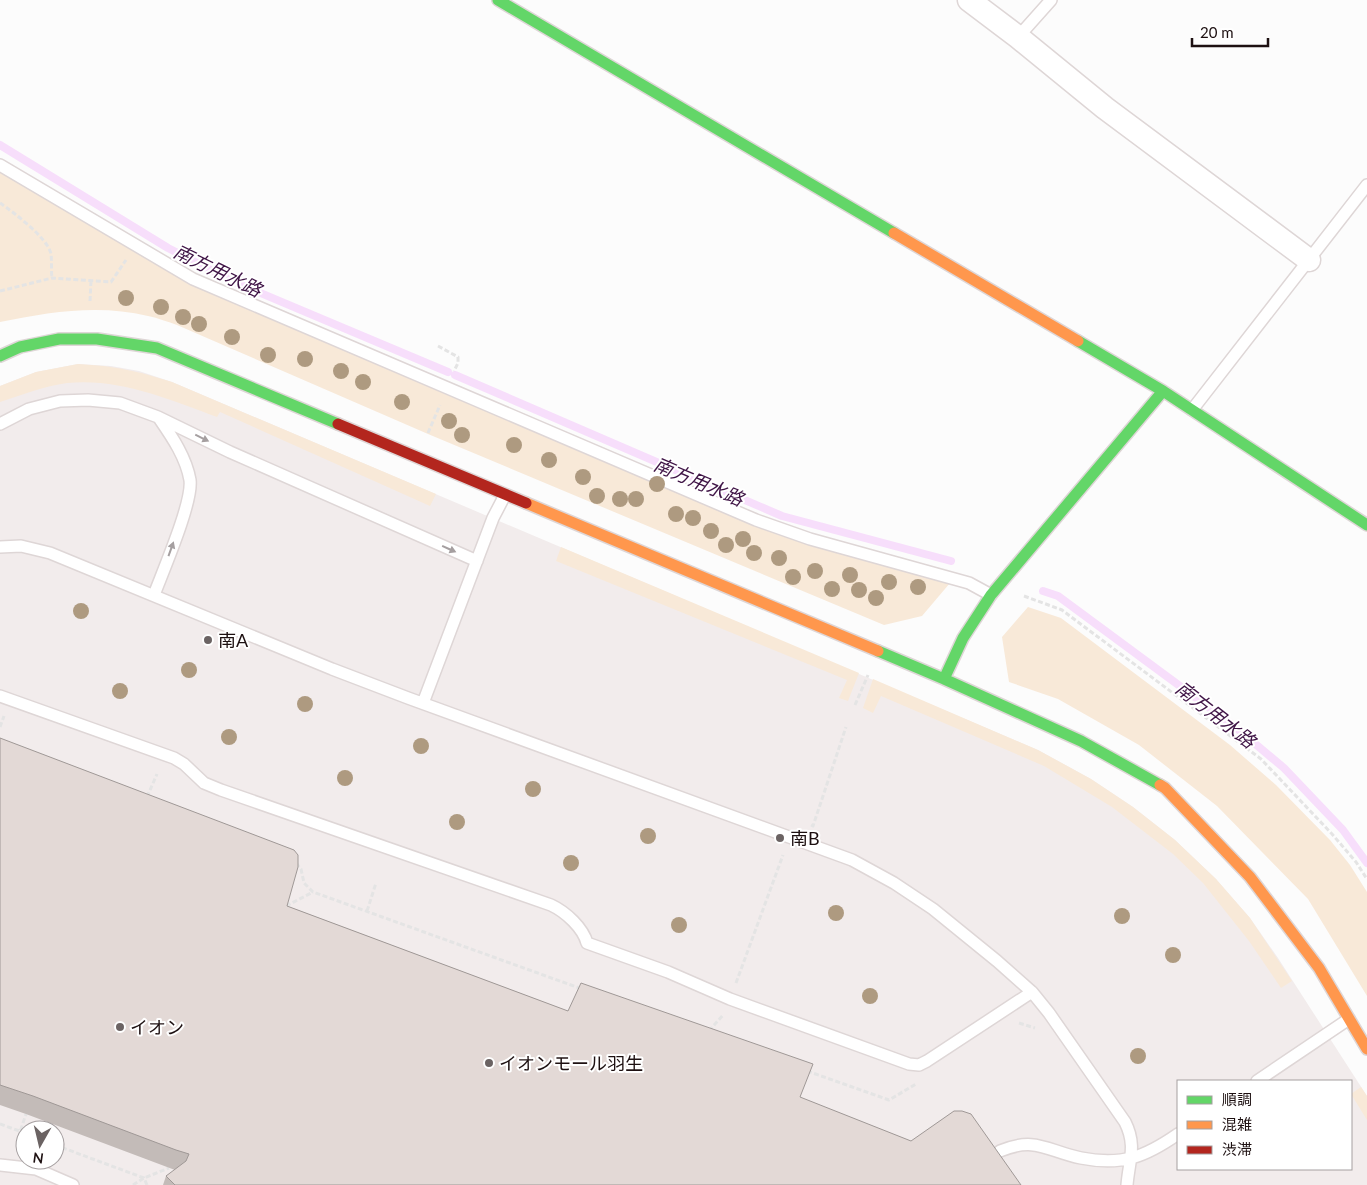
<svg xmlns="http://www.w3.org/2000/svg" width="1367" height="1185" viewBox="0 0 1367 1185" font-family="Lato,'Noto Sans JP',sans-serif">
<rect width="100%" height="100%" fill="#fcfcfc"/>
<path fill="#f2ecec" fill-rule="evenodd" d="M78,364L111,366L139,371L172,382L1038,750L1091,779L1133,807L1175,840L1216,879L1250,918L1278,958L1367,1096V1185H0V386L36,372ZM1178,1081H1351V1169H1178ZM25,1130H55V1160H25Z"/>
<path fill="#f8e9d8" d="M0,171L208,292L763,529L950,583L922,616L884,625L428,434L177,325C168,322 158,318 148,316C99,304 49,312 0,322Z
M78,364C115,366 137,371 172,382L436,494L430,506L220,412L217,417C168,399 120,378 67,383C44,386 22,395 0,402V386L36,372Z
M561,547L859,673L848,701L839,698L847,680L556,561Z
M1028,607L1061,618L1230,745L1276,785L1330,840L1350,865L1367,892V996L1308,899L1217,806L1139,745L1058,699L1009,682L1002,637Z
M873,679L1038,750L1091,779L1133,807L1175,840L1216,879L1250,918L1292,981L1281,988L1249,941L1203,883L1173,854L1112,807L1044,766L881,696L873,713L863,708Z
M1361,1087L1367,1096V1120L1351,1094Z"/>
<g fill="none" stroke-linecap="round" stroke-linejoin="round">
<path stroke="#f7defb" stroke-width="8" d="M0,145L168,248L232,281L448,372
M455,375L782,516L951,561
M1043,591L1058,596L1234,726L1284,768L1343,830L1367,863"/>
<defs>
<path id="lane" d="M1018,37L1051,0
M0,165L193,279L756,520L810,539L969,583L991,595
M1192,410L1367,185
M0,424L29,409L60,401L88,400L120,403L158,417L230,452L477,561
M0,547L21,546L50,553L332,669L408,698L852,860L894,883L933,909L997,961L1032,992L1049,1013L1125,1122C1137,1146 1129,1160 1127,1185
M154,595C163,571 193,502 190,480C186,457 172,437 159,418
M0,696L174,758L184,764L204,783L221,790L551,905C566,912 583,928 587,943L668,972L730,999L909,1064L919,1065L927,1061L1032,992
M423,703L493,518L505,495
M1257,1081L1349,1019
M1000,1151C1036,1136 1047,1151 1081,1158C1122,1166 1145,1157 1178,1134
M0,1165L36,1169L73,1185"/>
<path id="street" d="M969,0L1018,37L1105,108L1309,260"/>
<path id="fast" d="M498,0L894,233
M1078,341L1163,391L1367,525
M0,356L20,347L59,339H97L157,348L338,424
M878,651L944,679L1081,741L1160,785
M944,679L963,638L991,595L1163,391"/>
<path id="slow" d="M894,233L1078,341
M526,503L878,651
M1160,785L1165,788L1250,877L1319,968L1367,1049"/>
<path id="jam" d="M338,424L526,503"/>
</defs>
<use href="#lane" stroke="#ded6d6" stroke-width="14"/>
<use href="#street" stroke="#ded6d6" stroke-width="25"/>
<use href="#fast" stroke="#ded6d6" stroke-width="14"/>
<use href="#slow" stroke="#ded6d6" stroke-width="14"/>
<use href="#jam" stroke="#ded6d6" stroke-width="14"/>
<path stroke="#e4e4e4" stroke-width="3" stroke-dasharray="5 2.5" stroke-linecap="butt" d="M0,203C13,212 48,238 51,254C52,262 51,271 52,278
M0,291L52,278L111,282L126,260
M90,301L91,281
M438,346L458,357V363L454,371
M428,433L440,405
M1024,596L1062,610L1261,759L1332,834L1356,862L1367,879
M855,705L868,675
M0,727L4,716
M147,797L157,774
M811,825L813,826L846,727
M296,863L301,869L304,883L313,892L582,989
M286,906L313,892
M367,911L376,883
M736,983L783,855
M1019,1023L1035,1028
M709,1031L723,1015
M807,1071L889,1100L916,1084
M0,1124L25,1133
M18,1145L20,1132L26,1114
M55,1145L144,1178L147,1185
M133,1185L144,1178L169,1168"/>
<use href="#lane" stroke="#fff" stroke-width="11"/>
<use href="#street" stroke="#fff" stroke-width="22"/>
<use href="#fast" stroke="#63d668" stroke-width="11"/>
<use href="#slow" stroke="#ff974d" stroke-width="11"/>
<use href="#jam" stroke="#b3261e" stroke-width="11"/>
</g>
<g fill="#ae9a80">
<circle cx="126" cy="298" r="8"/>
<circle cx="161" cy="307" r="8"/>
<circle cx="183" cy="317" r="8"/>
<circle cx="199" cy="324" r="8"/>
<circle cx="232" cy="337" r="8"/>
<circle cx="268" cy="355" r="8"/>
<circle cx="305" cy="359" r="8"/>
<circle cx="341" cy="371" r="8"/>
<circle cx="363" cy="382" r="8"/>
<circle cx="402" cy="402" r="8"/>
<circle cx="449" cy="421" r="8"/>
<circle cx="462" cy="435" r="8"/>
<circle cx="514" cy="445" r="8"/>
<circle cx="549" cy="460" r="8"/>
<circle cx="583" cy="477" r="8"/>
<circle cx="657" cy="484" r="8"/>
<circle cx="597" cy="496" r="8"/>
<circle cx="620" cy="499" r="8"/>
<circle cx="636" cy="499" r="8"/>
<circle cx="676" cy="514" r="8"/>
<circle cx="693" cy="518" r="8"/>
<circle cx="711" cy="531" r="8"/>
<circle cx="743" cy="539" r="8"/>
<circle cx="726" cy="545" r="8"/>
<circle cx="754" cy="553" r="8"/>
<circle cx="779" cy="558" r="8"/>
<circle cx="815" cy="571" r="8"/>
<circle cx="850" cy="575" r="8"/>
<circle cx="793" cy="577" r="8"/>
<circle cx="889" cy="582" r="8"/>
<circle cx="918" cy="587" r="8"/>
<circle cx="832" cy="589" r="8"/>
<circle cx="859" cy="590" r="8"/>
<circle cx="876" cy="598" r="8"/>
<circle cx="81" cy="611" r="8"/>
<circle cx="189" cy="670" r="8"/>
<circle cx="120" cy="691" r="8"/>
<circle cx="305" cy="704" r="8"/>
<circle cx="229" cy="737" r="8"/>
<circle cx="421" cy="746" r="8"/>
<circle cx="345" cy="778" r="8"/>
<circle cx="533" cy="789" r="8"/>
<circle cx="457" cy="822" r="8"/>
<circle cx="648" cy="836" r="8"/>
<circle cx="571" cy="863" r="8"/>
<circle cx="836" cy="913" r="8"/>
<circle cx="1122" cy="916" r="8"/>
<circle cx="679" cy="925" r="8"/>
<circle cx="1173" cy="955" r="8"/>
<circle cx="870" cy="996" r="8"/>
<circle cx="1138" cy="1056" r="8"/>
</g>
<path fill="#c3bbb8" d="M0,738L287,906L800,1098L1021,1185H163L166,1176L175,1170L26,1114L0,1105Z"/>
<path fill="#e3d9d6" stroke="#9f9896" d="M0,738L294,850L298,855V867L287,906L568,1011L581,983L813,1064L800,1097L911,1141L954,1111H962L971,1114L1021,1185H175L166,1176L186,1161L189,1154L176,1150L33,1096L0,1085Z"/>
<defs><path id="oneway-solid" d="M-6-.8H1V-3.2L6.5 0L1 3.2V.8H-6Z" transform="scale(1.25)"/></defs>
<g fill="#a59fa0">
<use href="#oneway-solid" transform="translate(202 438) rotate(26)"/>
<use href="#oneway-solid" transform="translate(171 549) rotate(-70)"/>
<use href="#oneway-solid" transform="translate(449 549) rotate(24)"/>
</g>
<g fill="#6b6363" stroke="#fff" stroke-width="2">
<circle cx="208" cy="640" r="5"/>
<circle cx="780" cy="838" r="5"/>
<circle cx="120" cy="1027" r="5"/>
<circle cx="489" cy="1063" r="5"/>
</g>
<g text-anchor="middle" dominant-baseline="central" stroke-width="4" stroke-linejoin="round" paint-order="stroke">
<g font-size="18" fill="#1d1011" stroke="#fff" text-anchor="start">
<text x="218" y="640">南A</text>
<text x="790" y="838">南B</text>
<text x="130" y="1027">イオン</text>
<text x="499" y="1063">イオンモール羽生</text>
</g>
<g font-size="19" font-style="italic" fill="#3f1446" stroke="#fff">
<text transform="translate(218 270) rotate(26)">南方用水路</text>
<text transform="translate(699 481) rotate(23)">南方用水路</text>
<text transform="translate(1216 714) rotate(38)">南方用水路</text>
</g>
</g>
<rect x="1177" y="1080" width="175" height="90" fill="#ffffff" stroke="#a59fa0"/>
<rect x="1187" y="1096" width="25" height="8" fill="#63d668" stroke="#a59fa0"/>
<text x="1222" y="1105" font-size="15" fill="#1d1011">順調</text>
<rect x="1187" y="1121" width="25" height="8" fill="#ff974d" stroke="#a59fa0"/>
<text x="1222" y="1130" font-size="15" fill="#1d1011">混雑</text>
<rect x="1187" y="1146" width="25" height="8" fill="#b3261e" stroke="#a59fa0"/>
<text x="1222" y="1155" font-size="15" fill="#1d1011">渋滞</text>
<g transform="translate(40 1145) rotate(188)"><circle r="24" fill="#ffffff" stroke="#a59fa0"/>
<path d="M0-4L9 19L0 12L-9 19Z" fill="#6b6363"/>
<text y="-8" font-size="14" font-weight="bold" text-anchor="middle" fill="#1d1011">N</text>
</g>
<path d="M1192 38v8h76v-8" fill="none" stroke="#1d1011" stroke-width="2.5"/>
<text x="1200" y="38" font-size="15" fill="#1d1011" stroke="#ffffff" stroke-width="4" paint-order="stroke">20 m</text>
</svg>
